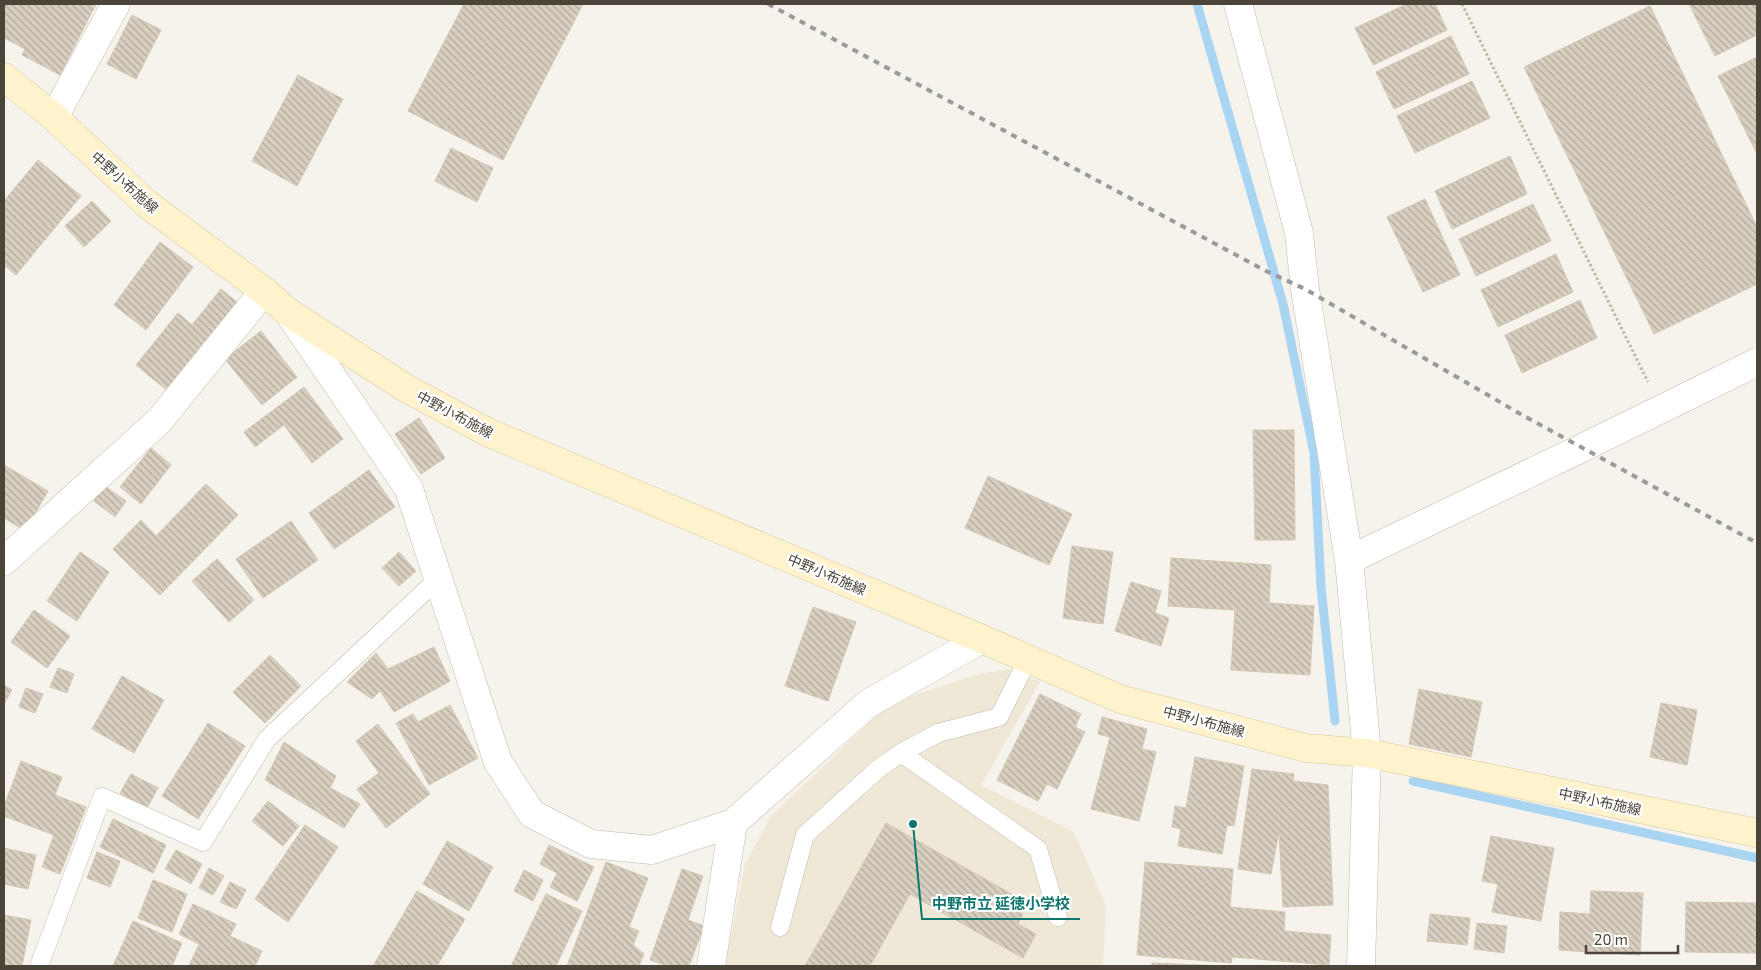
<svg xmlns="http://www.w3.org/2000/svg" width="1761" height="970" viewBox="0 0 1761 970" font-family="'Exo 2','Noto Sans JP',sans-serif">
<defs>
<pattern id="building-back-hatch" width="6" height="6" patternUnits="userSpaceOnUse" patternTransform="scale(1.25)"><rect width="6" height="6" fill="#d8cfc1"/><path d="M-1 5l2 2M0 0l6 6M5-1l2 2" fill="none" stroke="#b1aa9e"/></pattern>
</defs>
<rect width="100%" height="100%" fill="#f6f3ec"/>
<path fill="#efe8d6" d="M1007,669L1040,682L981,785L1074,832L1106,906L1103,966H725L745,864L771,816L890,703L976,675Z"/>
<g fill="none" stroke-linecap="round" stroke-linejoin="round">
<path stroke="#a9d4f2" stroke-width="9" d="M1197,4L1283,304L1314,453L1321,587L1335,721
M1413,781L1757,858"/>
</g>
<path fill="url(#building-back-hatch)" stroke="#d3c7b4" d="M4,4H96L60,75L22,55L25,49L4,38Z
M464,4H583L503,160L408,111Z
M1407,4H1435L1447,30L1373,65L1355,28Z
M1689,4H1757V35L1715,56Z
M1650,6L1757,227V284L1654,334L1524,67Z
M132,15L161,30L136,79L107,64Z
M1451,36L1469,74L1394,109L1376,72Z
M1757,57V154L1718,76Z
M298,75L343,99L297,186L252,161Z
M1472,81L1490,118L1415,153L1397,116Z
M451,148L493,168L477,202L435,181Z
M1510,156L1527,194L1452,229L1435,191Z
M38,160L81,196L16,275L4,265V201Z
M1425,199L1460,275L1423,292L1387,217Z
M92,201L111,221L84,247L65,226Z
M1533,204L1551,241L1476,276L1459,239Z
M160,242L193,267L146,330L114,305Z
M1556,254L1573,292L1498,327L1481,290Z
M221,289L239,304L169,392L136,365L178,313L192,325Z
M1580,300L1597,338L1522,373L1505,335Z
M261,331L297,377L262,405L225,359Z
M304,387L343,439L312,463L284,425L255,447L244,432Z
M419,418L445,458L421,474L395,434Z
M1253,430H1294L1295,540H1255Z
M151,448L171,465L141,504L120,487Z
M4,465L48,491L25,531L4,518Z
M369,470L395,507L334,549L309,513Z
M988,476L1072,514L1049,565L965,528Z
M206,484L238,515L160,595L113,549L141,520L156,536Z
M105,486L126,501L115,517L94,501Z
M291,521L318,560L263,598L236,559Z
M1072,546L1113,552L1103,624L1063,618Z
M80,552L109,572L77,621L47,601Z
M399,552L416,571L399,586L382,568Z
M1171,558L1271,565L1269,603L1314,606L1310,675L1231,670L1235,610L1168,606Z
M217,559L254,600L229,622L192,581Z
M1131,582L1161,591L1155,613L1169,618L1161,646L1115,631Z
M813,607L856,622L828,701L785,686Z
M34,610L70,636L47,668L11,642Z
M434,647L450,681L394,712L380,691L372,699L347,682L376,653L388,669Z
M270,655L301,686L265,723L233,692Z
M58,668L74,674L67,693L50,687Z
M122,676L164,700L134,753L92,729Z
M4,685L12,690L4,704Z
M26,688L43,694L35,713L19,707Z
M1419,689L1482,702L1471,757L1409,744Z
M1040,694L1081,714L1075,727L1085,732L1057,789L1047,784L1038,801L997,780Z
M1661,703L1697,710L1687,765L1650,757Z
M450,705L478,758L429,785L396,723L413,714L418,722Z
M1102,717L1147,729L1142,749L1156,752L1139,821L1091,809L1110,737L1098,734Z
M208,723L245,746L198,819L162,796Z
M378,724L430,794L386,828L357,789L379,773L356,741Z
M284,742L336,776L330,788L360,804L344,828L265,780Z
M1195,757L1244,766L1234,826L1227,825L1222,854L1178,846L1181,829L1172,827L1175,806L1186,808Z
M21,761L62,777L55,795L86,807L60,874L42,867L54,835L4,816V806Z
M1252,769L1294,774L1293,781L1328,785L1333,905L1283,907L1279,832L1271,874L1238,869Z
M131,774L158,788L147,808L120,793Z
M268,801L299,826L283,846L252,821Z
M113,819L166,845L153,873L100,847Z
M886,823L1015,896L1009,906L1023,914L1018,924L1036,934L1023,958L910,894L870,966H805Z
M305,825L338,847L288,922L255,899Z
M1491,836L1554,848L1541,921L1492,912L1498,884L1482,881Z
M447,841L493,867L469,911L423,884Z
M549,845L594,867L577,901L550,887L557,873L540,864Z
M4,848L36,855L28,889L4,884Z
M176,850L202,864L191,884L165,869Z
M97,852L120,861L110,887L87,878Z
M606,862L648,878L629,927L639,931L633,945L644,954L639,966H567Z
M1145,862L1233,869L1230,907L1285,912L1284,931L1331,935L1329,965L1232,957L1231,963L1137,955Z
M209,868L224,876L213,895L199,888Z
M682,869L703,876L688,920L704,926L689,966H668L650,960Z
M524,870L543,880L533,901L514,891Z
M153,880L187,894L172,932L138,918Z
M230,882L246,890L236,909L220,902Z
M417,891L465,919L437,966H373Z
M1591,891L1643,893L1640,955L1559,950L1560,912L1590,914Z
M546,894L582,911L556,966H511Z
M1686,902L1757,903V953L1685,952Z
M193,904L236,924L230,936L262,951L255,966H189L199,944L179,934Z
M1430,914L1470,918L1467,945L1427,941Z
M4,915L31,920L22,966H4Z
M133,921L182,943L172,966H113Z
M1477,923L1507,926L1504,953L1474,949Z
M1152,963L1225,966H1151Z"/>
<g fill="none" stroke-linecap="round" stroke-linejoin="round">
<defs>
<path id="lane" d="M901,753L1038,849L1058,917
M780,927L805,835L878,769L901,753L938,733L999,717L1028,659
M39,966L102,797L203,842L267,739L438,579"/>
<path id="street" d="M1238,4L1299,233L1305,289L1349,560L1367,753L1361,966
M54,117L116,4
M288,312L409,489L498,762L532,814L591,844L652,850L733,823L869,703L982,639
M1349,560L1582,448L1757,362
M4,561L159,421L264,291
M711,966L733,823"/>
<path id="secondary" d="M4,77L54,117L147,204L264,291L288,312L404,387L487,432L982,639L1120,699L1306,748L1367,753L1757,833"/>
</defs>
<use href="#lane" stroke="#c2bbae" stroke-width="19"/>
<use href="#street" stroke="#c2bbae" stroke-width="29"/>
<use href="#secondary" stroke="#d6c79b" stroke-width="29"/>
<path stroke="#c4b79f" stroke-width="3" stroke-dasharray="2.5 2.5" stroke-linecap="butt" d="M1462,4L1648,382"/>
<use href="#lane" stroke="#fff" stroke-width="18"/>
<use href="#street" stroke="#fff" stroke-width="28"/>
<use href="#secondary" stroke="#fff3cd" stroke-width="28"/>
<path stroke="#9a9a9a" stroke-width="4" stroke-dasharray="6 6" stroke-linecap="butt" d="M768,4L1266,271L1305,289L1524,416L1757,543"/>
</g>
<g text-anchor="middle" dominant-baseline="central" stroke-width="4.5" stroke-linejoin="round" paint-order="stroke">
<g font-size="14" fill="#4b4439" stroke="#fff">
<text transform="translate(125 182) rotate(42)">中野小布施線</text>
<text transform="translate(455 414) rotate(28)">中野小布施線</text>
<text transform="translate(827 574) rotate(23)">中野小布施線</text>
<text transform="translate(1204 721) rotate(15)">中野小布施線</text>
<text transform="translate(1600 801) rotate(12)">中野小布施線</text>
</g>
</g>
<path fill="none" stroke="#0f766e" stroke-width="2" d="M913 824L922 919H1080"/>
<circle fill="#0f766e" stroke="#fff" stroke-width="2" cx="913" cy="824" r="5"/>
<g font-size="15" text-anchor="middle" font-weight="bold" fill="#0f766e" stroke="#fff" stroke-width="4.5" stroke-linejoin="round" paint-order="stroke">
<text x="1001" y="909">中野市立 延徳小学校</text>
</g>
<rect width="1761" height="970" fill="none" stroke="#4b4439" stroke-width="10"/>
<path d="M1586 945v8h92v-8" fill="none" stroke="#4b4439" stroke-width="2.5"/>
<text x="1594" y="945" font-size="15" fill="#4b4439" stroke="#ffffff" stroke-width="4" paint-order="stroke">20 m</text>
</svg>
